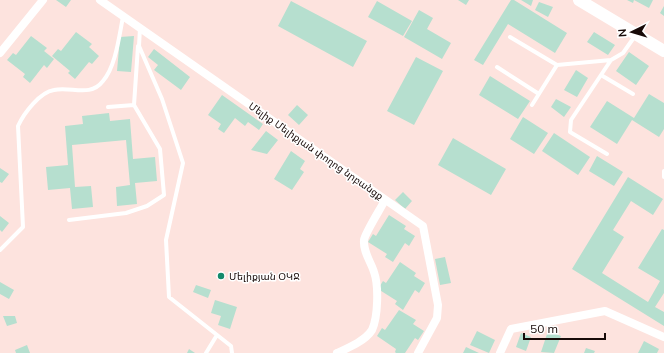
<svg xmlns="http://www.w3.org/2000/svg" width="664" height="353" viewBox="0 0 664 353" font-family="Mulish,'Noto Sans Armenian',sans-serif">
<rect width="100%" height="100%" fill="#fde3de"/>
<path fill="#b6dfcf" d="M56,0H71L66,7Z
M458,0H469L466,5Z
M511,0H514L567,33L555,53L508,24L483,65L474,60Z
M521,0H533L531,6Z
M627,0H653L649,8L634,0L633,3Z
M291,1L367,41L353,67L278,26Z
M377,1L412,21L403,36L368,17Z
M539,2L553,7L548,17L535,10Z
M664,6V16L660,13Z
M419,10L433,18L427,29L451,43L442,59L404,37Z
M76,32L92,44L89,47L99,56L92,64L89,62L75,79L68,73L70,71L52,56L58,49L61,51Z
M594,32L615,45L608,55L587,42Z
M31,36L47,48L44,51L54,59L47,68L44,65L30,83L23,77L25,74L7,60L13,53L16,55Z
M134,36L131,72L117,71L120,37Z
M154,49L190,77L181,90L154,70L158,65L148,57Z
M629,52L649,66L636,85L616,71Z
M416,57L443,71L414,125L387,111Z
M576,70L588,78L577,97L564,90Z
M490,76L530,101L518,119L479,95Z
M649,94L664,103V129L659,137L632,120L617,144L590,127L607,101L634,118Z
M222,95L263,124L259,130L248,122L245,126L235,118L224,133L218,129L221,124L208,115Z
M556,99L571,107L564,117L551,107Z
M297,105L308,115L299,125L288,115Z
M109,113L110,121L130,119L133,159L155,157L157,181L135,183L137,204L117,206L116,187L130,185L126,140L72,145L75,187L91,186L93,207L72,209L70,188L48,190L46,167L68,165L65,126L83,124L82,116Z
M523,117L548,133L534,154L510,139Z
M266,131L278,140L267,154L251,150Z
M554,133L590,157L578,175L542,151Z
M453,138L506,169L491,195L438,165Z
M291,151L305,161L300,169L304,172L292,190L274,179Z
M597,156L623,172L614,186L589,171Z
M0,168L9,174L2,183L0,182Z
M628,177L663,199L653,215L631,201L613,230L624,237L602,273L648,302L660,281L638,268L662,229L664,230V293L655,307L664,312V326L572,269Z
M403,192L412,201L405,209L395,200Z
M389,215L406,226L404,229L415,236L409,246L405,243L393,262L385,257L387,254L368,242L373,234L376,236Z
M0,216L9,223L2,232L0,230Z
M445,257L451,283L440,285L435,259Z
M400,262L416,273L414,276L425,283L419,293L415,290L403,310L395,304L397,301L378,289L383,281L386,283Z
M0,282L14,290L9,299L0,294Z
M196,285L211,290L208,298L193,292Z
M215,300L237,307L230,329L218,325L221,316L211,313Z
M399,310L416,320L413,324L424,331L418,340L415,338L405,353H396L395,352L396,349L377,336L382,328L385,330Z
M3,316H15L17,323L7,326Z
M477,331L495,340L489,353L470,345Z
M548,331L561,336L554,353L541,352Z
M521,333L531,337L526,351L516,347Z
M644,341L659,349L657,353H638Z
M27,345L30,353H16L15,350Z
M466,347L479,353H463Z
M586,348L595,351L594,353H584Z
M189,349L195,353H187Z"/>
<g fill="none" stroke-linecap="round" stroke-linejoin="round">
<path stroke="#fff" stroke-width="4" d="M140,28L139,46L162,99L183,163L166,240L169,297L231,346L232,353
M510,37L557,65L611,60
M497,67L539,94
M601,75L633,94
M532,105L557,65
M108,107L134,105L138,46
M607,154L570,132L571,120L611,60L623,53L635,36
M664,171V177
M69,220L126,213L147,206L164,195L160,149L134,105
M0,250L23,227L18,126C24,113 40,92 54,90C71,86 90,98 103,81C116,66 119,36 123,17
M206,353L217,335"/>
<path stroke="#fff" stroke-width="8" d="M100,0L423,226L438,305L437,318L418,353
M0,53L43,0
M337,353C348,348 365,341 372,330C378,317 379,286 374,272C371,262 363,252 364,240C365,233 381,208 385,200
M500,353L511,329L605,311L664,337"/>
<path stroke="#fff" stroke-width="12" d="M579,0L664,51"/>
</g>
<circle fill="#138a6c" stroke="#fff" stroke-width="1.5" cx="221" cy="276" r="4"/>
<g text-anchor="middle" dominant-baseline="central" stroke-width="3" stroke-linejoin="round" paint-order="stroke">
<g font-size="10" fill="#170a08" stroke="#fff">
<text transform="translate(316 151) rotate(35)">Մելիք Մելիքյան փողոց նրբանցք</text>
</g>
<g font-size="10" fill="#170a08" stroke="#fff" text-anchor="start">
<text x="229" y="276">Մելիքյան ՕԿՋ</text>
</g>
</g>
<g transform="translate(632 32) rotate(265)" stroke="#ffffff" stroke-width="3" paint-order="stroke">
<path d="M0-3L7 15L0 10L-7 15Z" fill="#170a08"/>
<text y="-6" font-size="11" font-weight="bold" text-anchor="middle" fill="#170a08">N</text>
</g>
<path d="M524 333v6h81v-6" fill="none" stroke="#170a08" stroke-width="2"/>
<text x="530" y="333" font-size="12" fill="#170a08" stroke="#ffffff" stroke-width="3" paint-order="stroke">50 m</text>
</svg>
